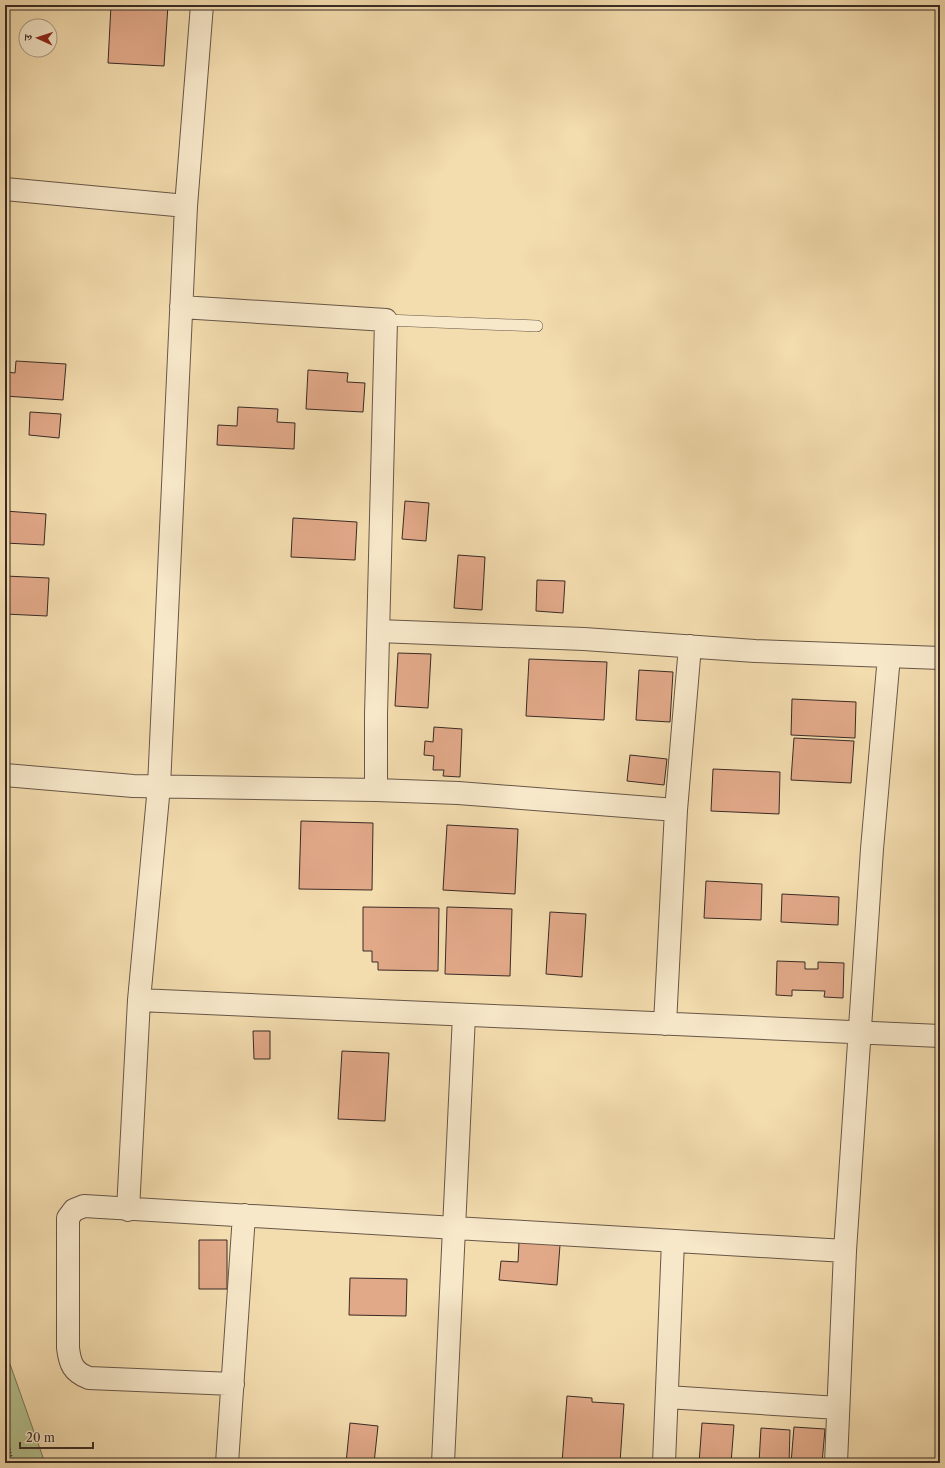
<svg xmlns="http://www.w3.org/2000/svg" width="945" height="1468" viewBox="0 0 945 1468" font-family="'Libre Caslon Text','Noto Serif Devanagari',serif">
<rect width="100%" height="100%" fill="#f3dcae"/>
<filter id="stains"><feTurbulence type="fractalNoise" baseFrequency=".005" numOctaves="4"/><feColorMatrix values="0 0 0 0 .2 0 0 0 0 .09 0 0 0 0 .02 0 0 0 .5 -.17"/></filter>
<radialGradient id="worn" r=".72"><stop offset=".6" stop-color="#630" stop-opacity="0"/><stop offset="1" stop-color="#630" stop-opacity=".3"/></radialGradient>
<path fill="#b4c28f" stroke="#76765a" d="M5,1350L45,1463H5Z"/>
<path fill="#e2a989" stroke="#392b25" d="M111,5H168L164,66L108,63Z
M16,361L66,364L63,400L5,396L7,372L15,373Z
M308,370L348,373L347,382L365,383L363,412L306,409Z
M238,407L278,409L277,422L295,423L294,449L217,445L218,425L237,426Z
M30,412L61,414L59,438L29,435Z
M405,501L429,503L426,541L402,539Z
M5,511L46,514L44,545L5,543Z
M293,518L357,522L355,560L291,557Z
M458,555L485,557L482,610L454,608Z
M5,576L49,578L47,616L5,614Z
M537,580L565,581L563,613L536,611Z
M398,653L431,654L428,708L395,706Z
M529,659L607,662L604,720L526,716Z
M639,670L673,672L670,722L636,720Z
M792,699L856,702L855,738L791,735Z
M434,727L462,729L460,777L443,776L444,770H433L434,756L424,755L425,741L433,742Z
M794,738L854,741L851,783L791,780Z
M630,755L667,759L664,785L627,781Z
M713,769L780,772L779,814L711,811Z
M301,821L373,823L372,890L299,889Z
M447,825L518,829L515,894L443,890Z
M706,881L762,884L761,920L704,918Z
M782,894L839,897L838,925L781,922Z
M363,907L439,908L438,971L378,970V962H372V951H363Z
M447,907L512,909L510,976L445,974Z
M550,912L586,914L582,977L546,974Z
M777,961L805,962V969H818V962L844,963L843,998L824,997L825,991L792,990V996L776,995Z
M253,1031H270V1059H254Z
M342,1051L389,1053L385,1121L338,1119Z
M199,1240H227V1289H199Z
M519,1242L560,1245L557,1285L499,1280L501,1261L518,1262Z
M350,1278L407,1279L406,1316L349,1315Z
M567,1396L592,1398V1402L624,1404L620,1463H562Z
M350,1423L378,1426L374,1463H346Z
M702,1423L734,1425L731,1463H699Z
M794,1427L825,1429L822,1463H791Z
M761,1428L790,1430L789,1463H759Z"/>
<g fill="none" stroke-linecap="round" stroke-linejoin="round">
<defs>
<path id="service" d="M386,320L537,326"/>
<path id="minor" d="M5,189L186,206
M181,307L386,320L376,715V790
M378,631L584,639L755,651L940,658
M5,775L133,786L376,790L458,793L676,810
M139,1000L940,1036
M665,1024L676,810L690,646
M128,1210L139,1000L159,786L186,206L202,5
M233,1384L89,1378C73,1372 70,1364 68,1348V1218L74,1210L84,1206L845,1251
M667,1397L838,1408
M227,1463L244,1215
M443,1463L464,1015
M664,1463L673,1241
M836,1463L845,1251L872,849L889,656"/>
</defs>
<use href="#service" stroke="#685747" stroke-width="12"/>
<use href="#minor" stroke="#685747" stroke-width="24"/>
<path stroke="#392b25" stroke-width="2.5" stroke-dasharray="1 2" stroke-linecap="butt" d="M5,1432L13,1463"/>
<use href="#service" stroke="#f7e8ca" stroke-width="11"/>
<use href="#minor" stroke="#f7e8ca" stroke-width="22"/>
</g>
<rect width="945" height="1468" fill="none" stroke="#f3dcae" stroke-width="20"/>
<rect x="6" y="6" width="933" height="1456" fill="none" stroke="#392b25" stroke-width="2"/>
<rect x="10" y="10" width="925" height="1448" fill="none" stroke="#392b25"/>
<g transform="translate(38 38) rotate(273)"><circle r="19" fill="#f7e8ca" stroke="#ab9c88"/>
<path d="M0-3L7 15L0 10L-7 15Z" fill="#8f2418"/>
<text y="-6" font-size="11" font-weight="bold" text-anchor="middle" fill="#392b25">उ</text>
</g>
<path d="M20 1442v6h73v-6" fill="none" stroke="#392b25" stroke-width="2"/>
<text x="26" y="1442" font-size="12" fill="#392b25" stroke="#f7e8ca" stroke-width="3" paint-order="stroke">20 m</text>
<rect width="100%" height="100%" filter="url(#stains)"/>
<rect width="100%" height="100%" fill="url(#worn)"/>
</svg>
